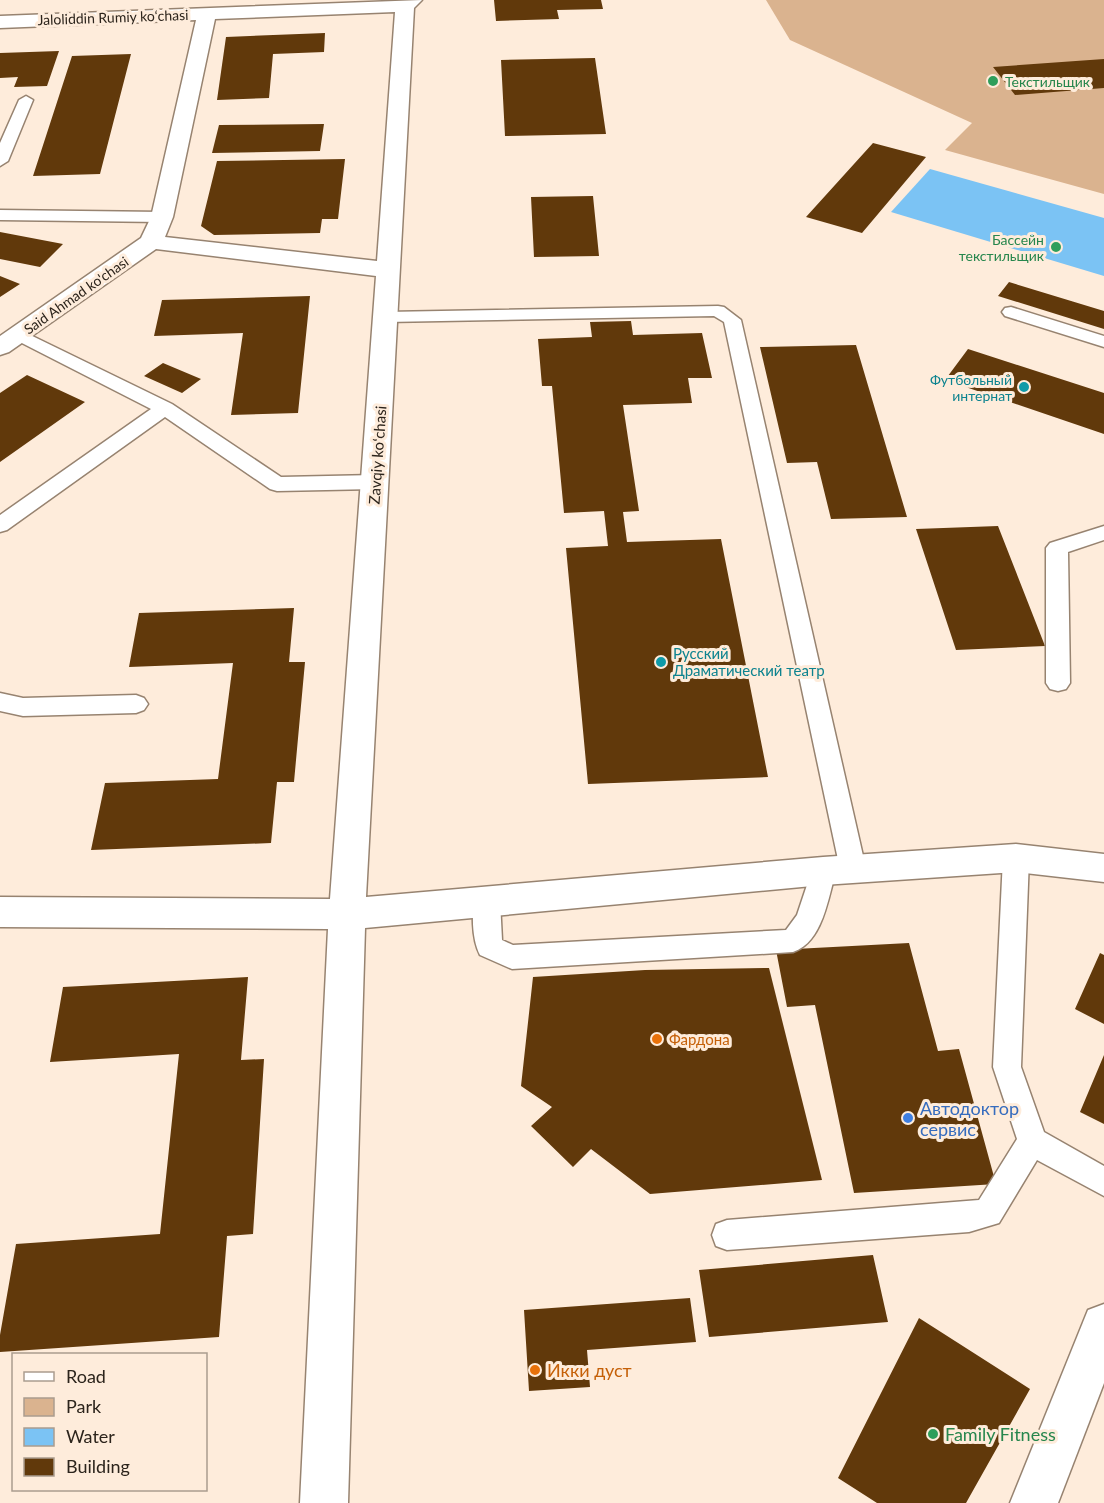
<svg xmlns="http://www.w3.org/2000/svg" width="1104" height="1503" viewBox="0 0 1104 1503" font-family="Lato,sans-serif">
<rect width="100%" height="100%" fill="#feecdb"/>
<path fill="#dab38f" d="M766,0H1104V194L945,150L972,123L790,40Z"/>
<path fill="#7bc3f4" d="M930,169L1104,218V276L891,212Z"/>
<path fill="#61390b" d="M494,0H601L603,9L557,10L559,19L496,21Z
M325,33L324,52L273,54L269,98L217,100L226,37Z
M59,51L47,86L14,87L18,77L0,78V53Z
M131,54L100,174L33,176L72,56Z
M595,58L606,134L505,136L501,60Z
M1104,59V88L1015,95L993,67Z
M324,124L320,151L212,153L219,125Z
M873,143L926,157L862,233L806,217Z
M345,159L338,219H322L320,233L214,235L201,226L217,161Z
M593,196L599,256L534,257L531,197Z
M0,232L63,244L40,267L0,259Z
M0,276L20,284L0,297Z
M1009,282L1104,311V329L998,296Z
M310,296L298,413L231,415L243,333L154,336L162,300Z
M631,321L633,335L702,333L712,378H688L692,403L623,405L639,511L623,512L627,542L721,539L768,777L588,784L566,548L608,546L604,511L564,513L552,386H542L538,339L592,337L590,322Z
M856,345L907,517L831,519L817,462L787,463L760,347Z
M968,349L1104,393V434L945,380Z
M163,363L201,379L182,393L144,376Z
M27,375L85,402L0,462V393Z
M998,526L1045,646L956,650L916,529Z
M294,608L289,662H305L294,782H277L271,843L91,850L105,783L218,779L233,663L129,667L139,613Z
M909,943L938,1051L959,1049L996,1184L854,1193L815,1005L787,1007L776,950Z
M1100,953L1104,955V1024L1075,1009Z
M769,968L822,1180L650,1194L591,1149L573,1167L531,1126L552,1107L521,1086L533,977L645,970Z
M248,977L241,1060L264,1059L253,1234L227,1236L219,1337L0,1352V1335L16,1244L160,1234L179,1054L50,1062L63,987Z
M1104,1055V1124L1080,1112Z
M873,1255L888,1322L709,1337L699,1270Z
M690,1298L696,1342L587,1350L590,1387L529,1391L524,1310Z
M919,1318L1030,1389L966,1503H877L838,1478Z"/>
<g fill="none" stroke-linecap="round" stroke-linejoin="round">
<defs>
<path id="lane" d="M26,96L33,100L8,161L0,166V143L19,100Z
M0,210L162,212L170,217L162,222L0,220Z
M718,306L724,307L741,320L866,869L862,876L853,880L844,876L840,869L724,322L714,316L386,322L380,321L377,317L380,313L386,312Z
M1011,307L1104,336V347L1005,316L1002,312L1005,308Z
M20,330L172,404L281,477L375,475L382,477L385,482L382,487L375,489L277,491L270,489L165,417L7,530L0,532V515L151,409L14,339L11,335L14,331Z
M1104,526V540L1068,552L1070,683L1066,689L1058,691L1050,689L1046,683V548L1050,543Z
M0,693L23,698L136,695L144,698L148,704L144,710L136,713L23,716L0,711Z
M1016,848L1025,851L1029,858L1021,1067L1044,1132L1104,1166V1196L1037,1160L999,1223L969,1232L727,1250L716,1246L712,1235L716,1224L727,1220L979,1200L1017,1139L993,1067L1003,858L1007,851Z
M823,860L832,864L836,871C828,898 823,942 793,952L512,969L480,955C472,940 470,908 478,893L487,890L496,893L500,901L502,940L513,945L786,930L797,915L814,864Z"/>
<path id="street" d="M422,0L414,8L366,897L823,857L1016,844L1104,854V882L1016,872L823,885L365,928L348,1503H300L328,929L0,927V897L330,899L376,276L156,249L9,352L0,355V336L141,238L151,217L196,20L0,28V16ZM395,12L377,261L165,237L173,217L215,19Z"/>
<path id="primary" d="M1104,1304V1383L1058,1503H1010L1088,1310Z"/>
</defs>
<use href="#lane" stroke="#978370" stroke-width="3"/>
<use href="#street" stroke="#978370" stroke-width="3"/>
<use href="#primary" stroke="#978370" stroke-width="3"/>
<use href="#lane" fill="#fff" fill-rule="evenodd"/>
<use href="#street" fill="#fff" fill-rule="evenodd"/>
<use href="#primary" fill="#fff" fill-rule="evenodd"/>
</g>
<g fill="#2e9e5b" stroke="#feecdb" stroke-width="2">
<circle cx="993" cy="81" r="6"/>
<circle cx="1056" cy="247" r="6"/>
<circle cx="933" cy="1434" r="6"/>
</g>
<g fill="#0f9aa8" stroke="#feecdb" stroke-width="2">
<circle cx="1024" cy="387" r="6"/>
<circle cx="661" cy="662" r="6"/>
</g>
<g fill="#e8710a" stroke="#feecdb" stroke-width="2">
<circle cx="657" cy="1039" r="6"/>
<circle cx="535" cy="1370" r="6"/>
</g>
<circle fill="#3f7fe0" stroke="#feecdb" stroke-width="2" cx="908" cy="1118" r="6"/>
<g text-anchor="middle" dominant-baseline="central" stroke-width="6" stroke-linejoin="round" paint-order="stroke">
<g font-size="14" fill="#2c241c" stroke="#feecdb">
<text transform="translate(113 17) rotate(-2)">Jaloliddin Rumiy koʻchasi</text>
<text transform="translate(76 295) rotate(-35)">Said Ahmad ko'chasi</text>
</g>
<g font-size="14" fill="#27864d" stroke="#feecdb" text-anchor="start">
<text x="1005" y="81">Текстильщик</text>
<text x="1044" y="239" text-anchor="end">Бассейн<tspan x="1044" dy="16">текстильщик</tspan></text>
</g>
<g font-size="14" fill="#0d838f" stroke="#feecdb" text-anchor="end">
<text x="1012" y="379">Футбольный<tspan x="1012" dy="16">интернат</tspan></text>
</g>
<g font-size="15" fill="#2c241c" stroke="#feecdb">
<text transform="translate(377 455) rotate(-86)">Zavqiy koʻchasi</text>
</g>
<g font-size="15" fill="#0d838f" stroke="#feecdb" text-anchor="start">
<text x="673" y="653">Русский<tspan x="673" dy="17">Драматический театр</tspan></text>
</g>
<g font-size="15" fill="#c56008" stroke="#feecdb" text-anchor="start">
<text x="669" y="1039">Фардона</text>
</g>
<g font-size="18" fill="#366cbe" stroke="#feecdb" text-anchor="start">
<text x="920" y="1108">Автодоктор<tspan x="920" dy="21">сервис</tspan></text>
</g>
<g font-size="18" fill="#c56008" stroke="#feecdb" text-anchor="start">
<text x="547" y="1370">Икки дуст</text>
</g>
<g font-size="18" fill="#27864d" stroke="#feecdb" text-anchor="start">
<text x="945" y="1434">Family Fitness</text>
</g>
</g>
<rect x="12" y="1353" width="195" height="138" fill="#feecdb" stroke="#aa9c8f" stroke-width="1.5"/>
<rect x="24" y="1372" width="30" height="9" fill="#ffffff" stroke="#aa9c8f" stroke-width="1.5"/>
<text x="66" y="1383" font-size="18" fill="#2c241c">Road</text>
<rect x="24" y="1398" width="30" height="18" fill="#dab38f" stroke="#aa9c8f" stroke-width="1.5"/>
<text x="66" y="1413" font-size="18" fill="#2c241c">Park</text>
<rect x="24" y="1428" width="30" height="18" fill="#7bc3f4" stroke="#aa9c8f" stroke-width="1.5"/>
<text x="66" y="1443" font-size="18" fill="#2c241c">Water</text>
<rect x="24" y="1458" width="30" height="18" fill="#61390b" stroke="#aa9c8f" stroke-width="1.5"/>
<text x="66" y="1473" font-size="18" fill="#2c241c">Building</text>
</svg>
